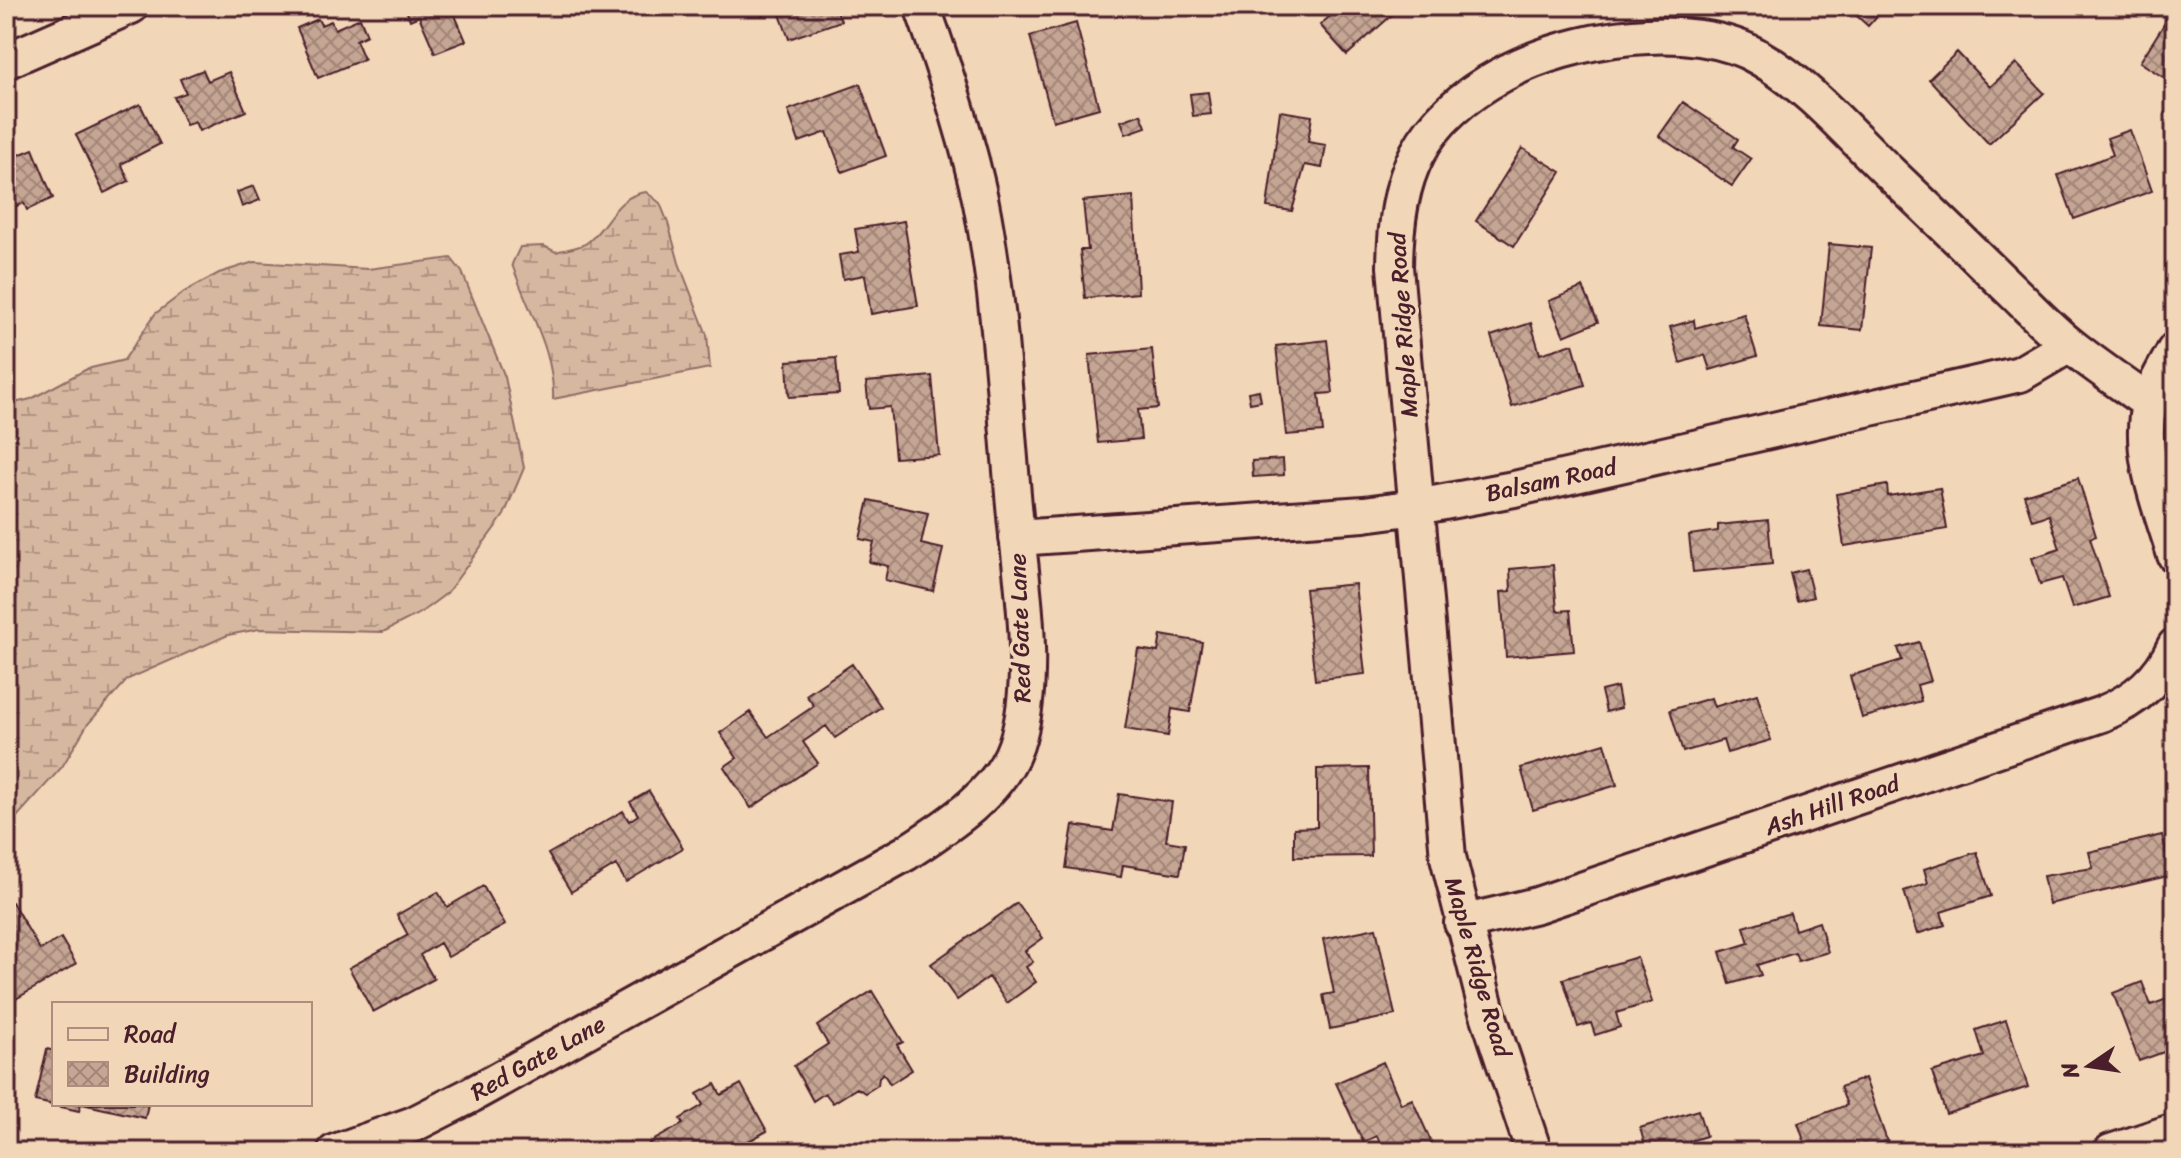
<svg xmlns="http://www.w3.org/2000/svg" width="2181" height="1158" viewBox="0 0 2181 1158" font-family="Sriracha,sans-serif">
<defs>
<pattern id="wetland-marsh" width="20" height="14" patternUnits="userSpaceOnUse" patternTransform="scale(2)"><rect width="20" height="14" fill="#d6b8a0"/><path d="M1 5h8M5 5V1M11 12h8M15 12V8" fill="none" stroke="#b09583"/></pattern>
<pattern id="building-cross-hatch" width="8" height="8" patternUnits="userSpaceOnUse" patternTransform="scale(2)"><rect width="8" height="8" fill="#c5a593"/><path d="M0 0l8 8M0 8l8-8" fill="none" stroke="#a28678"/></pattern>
</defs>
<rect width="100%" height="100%" fill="#f1d6b8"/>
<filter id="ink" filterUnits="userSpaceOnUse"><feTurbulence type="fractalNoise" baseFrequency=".0125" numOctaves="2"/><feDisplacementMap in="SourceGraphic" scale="16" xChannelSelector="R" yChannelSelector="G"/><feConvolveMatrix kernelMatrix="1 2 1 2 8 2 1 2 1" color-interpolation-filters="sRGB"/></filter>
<g filter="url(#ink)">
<path fill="url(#wetland-marsh)" stroke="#906c66" stroke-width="2" d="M646,192L660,203L668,223L679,263L707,335L710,368L553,399C555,351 527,309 512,264L520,247L544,246L556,252C566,249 581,248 588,242C609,225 615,196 646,192Z
M451,258L462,272L505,377L524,468L504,515L447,593L420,613L383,632L259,629L228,635L128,679L87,725L62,767L6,829V405L31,399L87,369L124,360L155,314L184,292L219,273L254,262L368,269Z"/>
<path fill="url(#building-cross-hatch)" stroke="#4a1f2b" stroke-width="2" d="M451,6L466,41L435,53L419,16L410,20L405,7Z
M759,6H835L841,21L789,39L778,9L762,15Z
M1341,6H1402L1347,55L1320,25Z
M1846,6H1886L1868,26Z
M2175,7V85L2140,62Z
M360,18L367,35L356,40L364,59L318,78L297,28L318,19L321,25L331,21L335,29Z
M1076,23L1099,108L1053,121L1030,36Z
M1957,52L1990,87L2016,63L2044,93L1989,144L1929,79Z
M203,70L208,81L229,72L246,111L199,131L195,122L186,125L174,97L186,93L180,79Z
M860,84L886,156L842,172L827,132L799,142L788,110Z
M1208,92L1211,114L1193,116L1190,94Z
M1683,102L1738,139L1733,147L1751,159L1732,186L1659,136Z
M140,104L160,144L121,164L129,181L104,193L76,135Z
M1280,111L1312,116L1308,142L1326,145L1322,168L1305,165L1292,211L1267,207Z
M1141,114L1146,127L1126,134L1121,121Z
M2130,130L2152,191L2074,219L2058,175L2113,155L2107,138Z
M1522,148L1561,172L1514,246L1476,221Z
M33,149L53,198L27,210L24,203L6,210V160Z
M254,186L260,200L242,207L237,192Z
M1133,196L1138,293L1085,298L1080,250H1088L1083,201Z
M904,221L918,306L871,314L865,275L843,279L839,255L859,252L855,229Z
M1829,244L1871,248L1862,330L1821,326Z
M1583,287L1598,322L1564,336L1549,301Z
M1744,314L1757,356L1710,370L1705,355L1680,363L1670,327L1694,320L1695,328Z
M1531,323L1540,354L1573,344L1585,385L1512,407L1491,336Z
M1327,340L1333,393L1319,394L1323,432L1286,435L1276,346Z
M1152,349L1158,408L1138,410L1141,439L1098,443L1089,355Z
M836,358L839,394L789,397L787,361Z
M932,376L939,455L895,458L890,407L869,409L866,382Z
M1259,390L1261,401L1250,403L1248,392Z
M1283,459L1284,475L1253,477L1252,461Z
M2078,478L2096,536L2090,538L2109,597L2072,608L2062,578L2040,584L2032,558L2060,549L2049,515L2032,520L2024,495Z
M1887,485L1888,496L1940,488L1947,529L1844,546L1836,494Z
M869,500L928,513L921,544L943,549L933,591L885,580L888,566L869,562L874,542L860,539Z
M1768,520L1772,564L1693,572L1689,535L1718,531V525Z
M1553,565L1557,611L1570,610L1574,651L1506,657L1501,592L1511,591L1510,569Z
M1806,569L1813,597L1797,601L1790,573Z
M1355,584L1365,674L1315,680L1305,589Z
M1161,635L1202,642L1190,712L1172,709L1168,736L1125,729L1138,649L1158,652Z
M1919,642L1931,681L1917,685L1921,701L1862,718L1850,676L1902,660L1898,648Z
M852,664L881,707L835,738L826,726L803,742L818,763L751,808L724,767L737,758L720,733L750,712L768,737L814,706L806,695Z
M1617,687L1621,708L1606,712L1601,691Z
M1757,694L1771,740L1727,753L1723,740L1683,752L1670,710L1711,698L1714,707Z
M1605,743L1617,785L1533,810L1521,768Z
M1369,768L1371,856L1294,857V828L1317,827V769Z
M649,791L683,848L626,882L616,865L571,892L548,854L623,811L629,821L638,815L630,802Z
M1119,794L1172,802L1166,841L1185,844L1180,874L1123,865L1121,877L1066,868L1073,825L1113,831Z
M2162,835L2172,875L2049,904L2043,876L2093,868L2089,852Z
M1977,852L1991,896L1941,912L1945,925L1917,934L1904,891L1928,883L1924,869Z
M483,886L505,925L448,957L440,943L420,955L434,979L373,1012L349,968L408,935L397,915L438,892L447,907Z
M12,902L40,950L61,938L76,964L12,1001L6,990V905Z
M1017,903L1043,938L1025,951L1033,962L1026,967L1036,982L1007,1003L989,977L957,1000L931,964Z
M1790,913L1795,930L1819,922L1828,952L1798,961L1795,953L1757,965L1761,975L1730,984L1720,952L1749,943L1744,927Z
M1376,928L1395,1015L1330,1029L1323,995L1334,993L1323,939Z
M1637,957L1652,1002L1616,1013L1620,1027L1595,1035L1591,1023L1578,1027L1563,979Z
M2142,982L2151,1005L2175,996V1048L2139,1061L2113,993Z
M872,991L903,1042L897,1045L912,1070L890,1084L883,1073L879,1077L878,1085L865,1093L857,1088L833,1103L825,1093L813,1101L794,1066L828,1044L817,1026Z
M2006,1020L2028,1087L1946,1114L1932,1072L1984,1056L1976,1030Z
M47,1049L54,1051V1104H81L79,1111L35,1101Z
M1383,1062L1401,1104L1412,1099L1434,1148L1425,1152H1384L1377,1136L1363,1142L1336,1083Z
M1865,1078L1887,1141L1857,1152H1808L1798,1123L1847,1105L1840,1087Z
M715,1084L721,1095L741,1084L767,1131L729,1152H654L649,1143L683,1124L680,1119L703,1105L697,1094Z
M82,1104H148L145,1118Z
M1698,1110L1706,1136L1690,1141L1693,1152H1647L1640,1128Z"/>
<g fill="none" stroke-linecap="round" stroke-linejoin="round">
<defs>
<path id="street" d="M6,61L131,6
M2175,350C2166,367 2155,383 2150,401C2136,451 2161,508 2175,555
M1017,538L1364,514L1417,507L1514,489L2020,374L2069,345
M1462,923L1537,905L2102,714C2136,700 2160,679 2175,646
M335,1152L414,1124L471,1095L906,853C946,827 1000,793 1016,745C1038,677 1022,586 1015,516C1005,412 1001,305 981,203C967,136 945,70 922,6
M1534,1152L1486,1008L1448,857L1395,267C1396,175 1418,120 1503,74C1570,38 1692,17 1760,58C1810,87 1850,135 1891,174C1931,212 1970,250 2009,288C2029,307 2049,329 2071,346C2096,366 2123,384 2149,403
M2111,1152L2175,1131"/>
</defs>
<use href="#street" stroke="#4a1f2b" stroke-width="40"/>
<use href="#street" stroke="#f1d6b8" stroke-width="34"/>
</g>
</g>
<g text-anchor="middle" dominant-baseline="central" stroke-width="7" stroke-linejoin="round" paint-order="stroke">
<g font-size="24" fill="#4a1f2b" stroke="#f1d6b8">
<text transform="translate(1403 325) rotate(-94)">Maple Ridge Road</text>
<text transform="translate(1551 480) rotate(-12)">Balsam Road</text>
<text transform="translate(1020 628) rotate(-92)">Red Gate Lane</text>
<text transform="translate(1832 805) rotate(-19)">Ash Hill Road</text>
<text transform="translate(1478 967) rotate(74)">Maple Ridge Road</text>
<text transform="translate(538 1058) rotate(-29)">Red Gate Lane</text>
</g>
</g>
<rect width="2181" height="1158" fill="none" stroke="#f1d6b8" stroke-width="32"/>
<rect x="16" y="16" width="2149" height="1126" fill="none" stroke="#4a1f2b" stroke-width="3" filter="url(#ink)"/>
<rect x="52" y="1002" width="260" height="104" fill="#f1d6b8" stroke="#ae8d80" stroke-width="2"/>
<rect x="68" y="1028" width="40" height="12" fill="#f1d6b8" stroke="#ae8d80" stroke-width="2"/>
<text x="124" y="1042" font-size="24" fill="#4a1f2b">Road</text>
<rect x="68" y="1062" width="40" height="24" fill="url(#building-cross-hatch)" stroke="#ae8d80" stroke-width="2"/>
<text x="124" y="1082" font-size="24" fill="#4a1f2b">Building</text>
<g transform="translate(2089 1066) rotate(257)" stroke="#f1d6b8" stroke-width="6" paint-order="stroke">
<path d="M0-6L14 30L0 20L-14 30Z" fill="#4a1f2b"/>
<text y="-12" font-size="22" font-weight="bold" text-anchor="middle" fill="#4a1f2b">N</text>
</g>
</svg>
